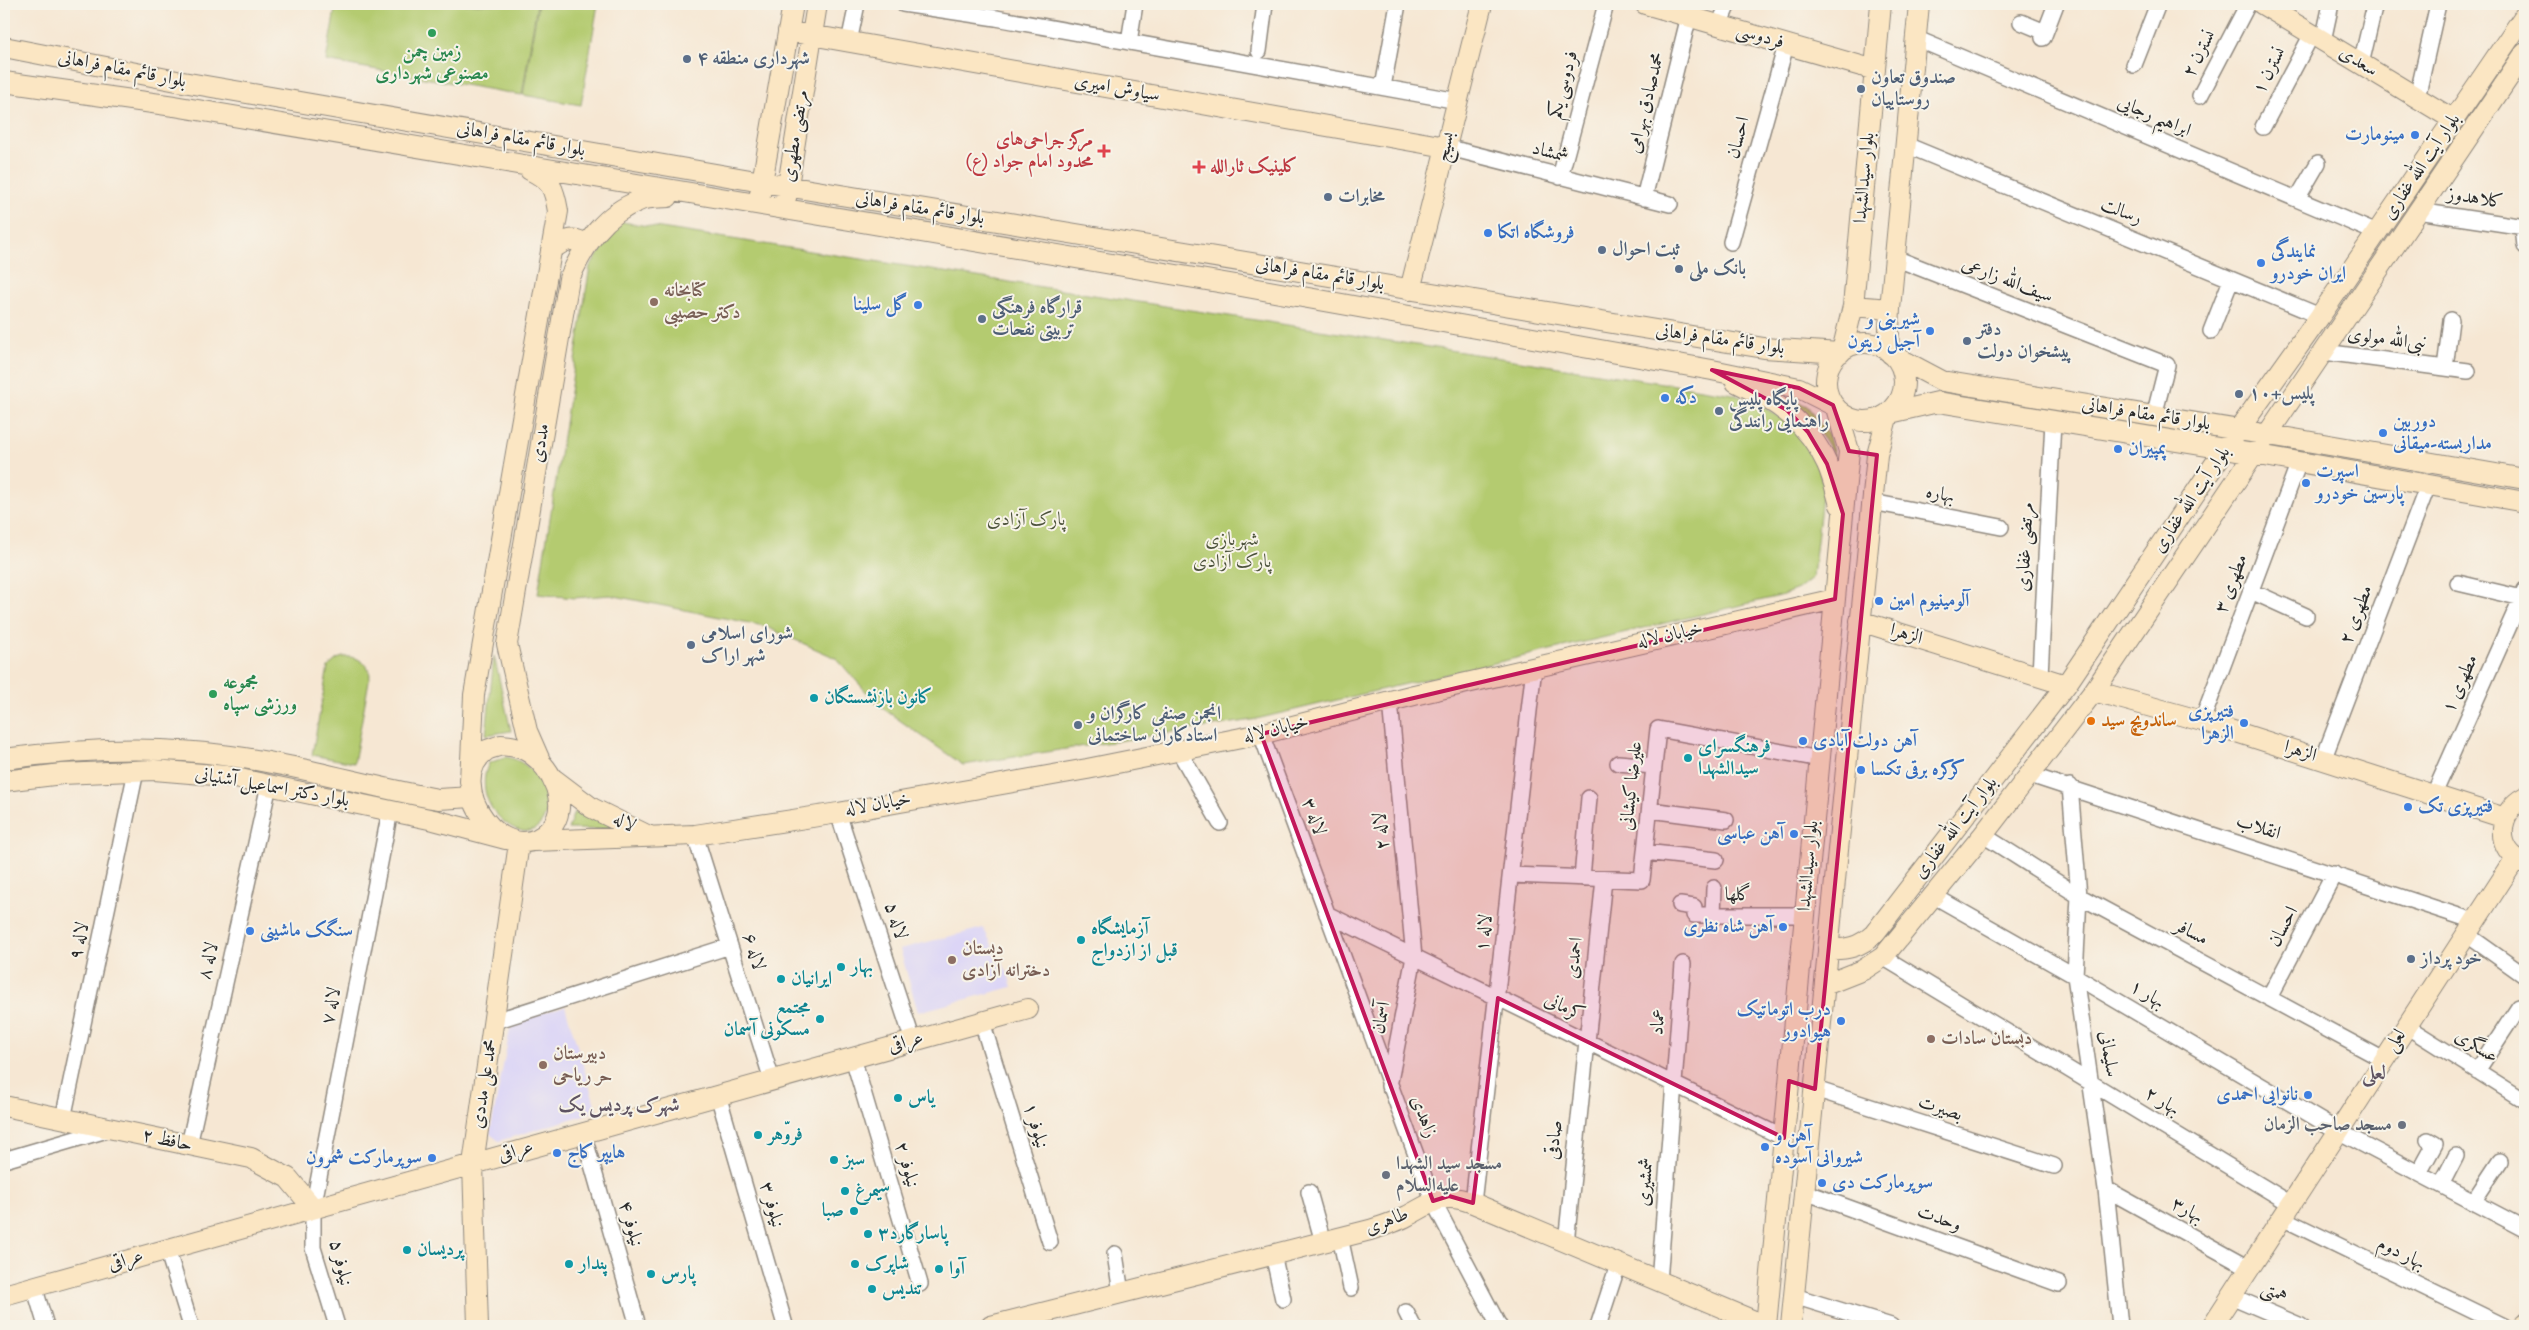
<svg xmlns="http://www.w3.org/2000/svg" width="2529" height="1330" viewBox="0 0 2529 1330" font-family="'Sorts Mill Goudy',Amiri,serif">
<rect width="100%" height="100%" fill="#f7f3e8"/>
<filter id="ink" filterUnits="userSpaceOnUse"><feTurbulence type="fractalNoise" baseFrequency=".02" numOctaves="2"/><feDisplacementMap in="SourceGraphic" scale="10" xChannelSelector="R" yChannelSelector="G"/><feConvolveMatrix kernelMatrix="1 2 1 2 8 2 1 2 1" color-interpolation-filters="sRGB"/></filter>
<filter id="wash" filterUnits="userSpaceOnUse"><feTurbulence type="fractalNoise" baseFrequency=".0096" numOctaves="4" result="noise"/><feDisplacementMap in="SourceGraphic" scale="20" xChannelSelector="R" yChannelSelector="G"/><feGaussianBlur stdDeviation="1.12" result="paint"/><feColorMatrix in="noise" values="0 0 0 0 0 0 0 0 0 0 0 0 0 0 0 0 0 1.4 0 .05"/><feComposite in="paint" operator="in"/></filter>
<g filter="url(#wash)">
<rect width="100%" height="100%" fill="#f6e7d3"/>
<path fill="#dcd5f6" d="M983,928L1007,971L1012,987L918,1012L900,949Z
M565,1006L597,1111L499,1141L490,1134L510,1029L516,1021Z"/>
<path fill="#b4cb6f" stroke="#707b4d" d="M336,4H537L522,95L326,61Z
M538,4H598L581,105L523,95Z
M622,222L1733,394L1758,404L1793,425L1818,465L1823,487L1813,577L1798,589L1780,596L1252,720L963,765L878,705L836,658L764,626L610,595L574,598L538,594L590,266Z
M1785,396L1807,406L1828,433L1835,459C1822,434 1807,413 1785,396Z
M494,656L511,731L486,735Z
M343,657C356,656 367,661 370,675L354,763L312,755L328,667L337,659Z
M506,757C532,761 558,793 543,820C529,845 501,823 491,807C483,793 482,777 489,763Z
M574,812L627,830L568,829Z"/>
</g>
<g filter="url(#ink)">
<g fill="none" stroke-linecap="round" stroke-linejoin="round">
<defs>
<path id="street" d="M903,4L996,18L1458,101
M2021,22L2045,32
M1719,25L1728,4
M1915,38L2377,233
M2043,38L2056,4
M2323,41L2331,4
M849,42L857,4
M1129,42L1135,4
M1259,51L1265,4
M2361,64L2375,4
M2134,65L2158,4
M1383,87L1398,4
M2200,96L2248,4
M2417,98L2438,4
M2263,127L2312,34
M1906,145L2320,316
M1446,147L1670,204
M1560,177L1606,4
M1644,198L1689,16
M2297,199L2318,163
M2418,211L2525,227
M2523,227L2525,246
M1731,242L1786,45
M1895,258L2167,365L2154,416
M2211,331L2231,280
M2324,352L2468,371
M2445,368L2451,320
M1872,502L2001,527
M2458,583L2522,598
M2251,591L2306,616
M2040,675L2053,421
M2202,721L2299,462
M1261,734L1433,1201L1499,1326
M1179,751L1220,823
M2323,760L2428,485
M1618,763L1654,766
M2030,775L2474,921
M2070,786L2079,896L2075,976L2106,1189L2120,1326
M2434,794L2525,590
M1650,810L1726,820
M838,813L913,1041
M695,835L772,1080
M1983,835L2079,896L2384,1060
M1645,852L1716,860
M1511,875L1642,880L1658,729L1820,759
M1582,878L1589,798
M1934,896L2075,976L2338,1131L2525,1229
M1680,905L1694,907V915H1805
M1327,914L1784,1138
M1713,915L1714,888
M2466,934L2525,976
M1883,957L2291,1204
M2269,998L2334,874
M495,1021L730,946
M982,1022L1050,1242
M2406,1026L2525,1101
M853,1058L920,1284
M2477,1071L2519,1007
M1389,1086L1414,957L1390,701
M1815,1089L2054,1166
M718,1095L785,1325
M63,1119L136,771
M583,1133L638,1326
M189,1145L269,785
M4,1160L110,1129
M2419,1173L2435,1144L2428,1140
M2441,1185L2456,1156
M2106,1189L2249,1268
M1309,1192L1323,1242
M1805,1192L2059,1284
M2473,1202L2500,1161
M1473,1203L1534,667
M2282,1218L2504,1326
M1340,1237L1351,1288
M1566,1243L1604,879
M167,1249L191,1326
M1115,1254L1121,1293
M1273,1254L1283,1299
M1659,1282L1683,964
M34,1286L46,1326
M1794,1296L1891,1326
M2231,1296L2301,1326
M1406,1312L1413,1326
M337,1326L313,1248V1208L390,811
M1598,1326L1618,1265"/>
<path id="secondary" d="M1645,4L1875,70
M2262,4L2454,120
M788,31L1446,147
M4,47L177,81L762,182L1764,348L1840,353
M4,82L174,106L1230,284L1712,370L1799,388L1833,405
M760,194L793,4
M786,198L817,4
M551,250C562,242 574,234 585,245
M1410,290L1482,4
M1853,306L1890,309
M1826 382a39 39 0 1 1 78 0a39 39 0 1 1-78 0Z
M1842,351L1853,306L1881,4
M1888,351L1890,309L1919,4
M1891,354L1942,381L2306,441L2525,479
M1736,382C1776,401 1808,422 1827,464C1833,477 1836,491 1840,505
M1890,413L1938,402L2225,449L2525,502
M1860,621L2066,685
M2094,691L2202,721L2505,818
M501,745C512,746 521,747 530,753C552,768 571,806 550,829C507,876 439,783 487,750C491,748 497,747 501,745Z
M4,759C79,749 155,745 230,756C300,765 369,787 438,799L473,797
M541,763L527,731L507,644L569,279C585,244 603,214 641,200C649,197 660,198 668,197
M551,777L592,808L649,836
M4,781L62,774L154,770L226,776L434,820L506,839
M470,782L474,695L558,211C554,188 552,181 530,170
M2525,797C2498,811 2493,850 2525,863
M534,841L695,835L838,813L1087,769L1261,734L1414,695L1835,599
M1828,949C1847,950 1860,947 1874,934L2066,685L2225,449L2320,316L2525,15
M1825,985L1863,970L1883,957L1983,835L2094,691L2525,53
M4,1106L251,1158L288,1178L313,1208
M4,1295L1028,1009
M478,1326L473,1164L519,843
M991,1326L1370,1230C1383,1226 1396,1222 1407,1216C1434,1202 1443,1191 1473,1203L1766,1326
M1766,1326L1849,451L1836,408
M1791,1326L1877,455L1888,414
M2212,1326L2516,858
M2523,1326L2525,1324"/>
</defs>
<use href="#street" stroke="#90897f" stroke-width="18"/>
<use href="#secondary" stroke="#90897f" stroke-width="22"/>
<use href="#street" stroke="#fff" stroke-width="15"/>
<use href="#secondary" stroke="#fbe6c3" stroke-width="20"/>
</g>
</g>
<path fill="#c2185b" fill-opacity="0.2" stroke="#c2185b" stroke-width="4" stroke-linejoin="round" d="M1712,370L1799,388L1833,405L1849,451L1877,455L1815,1089L1789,1081L1784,1138L1498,998L1473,1203L1449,1196L1433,1201L1261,734L1835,599L1843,514L1827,464L1808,432L1787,410Z"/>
<g fill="#2e9e5b" stroke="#f7f3e8" stroke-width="2">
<circle cx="432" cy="33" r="5"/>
<circle cx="213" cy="694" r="5"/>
</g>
<g fill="#5c6f8a" stroke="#f7f3e8" stroke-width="2">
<circle cx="687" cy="59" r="5"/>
<circle cx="1861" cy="89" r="5"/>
<circle cx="1328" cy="197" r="5"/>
<circle cx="1602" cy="250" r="5"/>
<circle cx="1679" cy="269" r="5"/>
<circle cx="982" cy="319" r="5"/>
<circle cx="1967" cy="341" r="5"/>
<circle cx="2239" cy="394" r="5"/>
<circle cx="1719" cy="411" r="5"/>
<circle cx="691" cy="645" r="5"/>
<circle cx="1078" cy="725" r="5"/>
<circle cx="2411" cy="959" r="5"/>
</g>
<g fill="#3f7fe0" stroke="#f7f3e8" stroke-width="2">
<circle cx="2415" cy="135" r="5"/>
<circle cx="1488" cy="233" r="5"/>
<circle cx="2261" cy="263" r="5"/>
<circle cx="918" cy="305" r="5"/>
<circle cx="1930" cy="331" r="5"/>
<circle cx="1665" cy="398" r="5"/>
<circle cx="2383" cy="433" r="5"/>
<circle cx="2118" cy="449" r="5"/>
<circle cx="2306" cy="483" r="5"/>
<circle cx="1879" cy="601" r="5"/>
<circle cx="2244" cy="723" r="5"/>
<circle cx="1803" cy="741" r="5"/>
<circle cx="1861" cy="770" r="5"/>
<circle cx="2408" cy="807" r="5"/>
<circle cx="1794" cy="834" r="5"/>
<circle cx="1783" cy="927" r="5"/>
<circle cx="250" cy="931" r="5"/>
<circle cx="1841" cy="1021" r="5"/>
<circle cx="2308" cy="1095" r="5"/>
<circle cx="1765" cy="1147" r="5"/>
<circle cx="557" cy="1153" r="5"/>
<circle cx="432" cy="1158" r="5"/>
<circle cx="1822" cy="1183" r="5"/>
</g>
<g fill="#e0444e" stroke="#f7f3e8" stroke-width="2">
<path d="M1101.5 143.5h5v5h5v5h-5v5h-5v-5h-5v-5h5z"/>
<path d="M1196.5 159.5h5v5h5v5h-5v5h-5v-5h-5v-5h5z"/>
</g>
<g fill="#8d6e63" stroke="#f7f3e8" stroke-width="2">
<circle cx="654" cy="302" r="5"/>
<circle cx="952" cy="960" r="5"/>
<circle cx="1931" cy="1039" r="5"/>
<circle cx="543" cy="1065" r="5"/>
</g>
<g fill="#0f9aa8" stroke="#f7f3e8" stroke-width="2">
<circle cx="814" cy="698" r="5"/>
<circle cx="1688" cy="758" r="5"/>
<circle cx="1081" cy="940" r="5"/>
<circle cx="841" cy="967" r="5"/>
<circle cx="781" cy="979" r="5"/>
<circle cx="820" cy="1019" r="5"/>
<circle cx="898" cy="1098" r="5"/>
<circle cx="758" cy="1135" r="5"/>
<circle cx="834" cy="1160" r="5"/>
<circle cx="845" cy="1191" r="5"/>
<circle cx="854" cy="1211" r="5"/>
<circle cx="868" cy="1234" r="5"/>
<circle cx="407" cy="1250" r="5"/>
<circle cx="569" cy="1264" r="5"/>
<circle cx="855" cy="1264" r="5"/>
<circle cx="939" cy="1269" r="5"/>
<circle cx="651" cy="1274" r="5"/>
<circle cx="872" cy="1289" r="5"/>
</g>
<circle fill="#e8710a" stroke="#f7f3e8" stroke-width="2" cx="2091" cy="721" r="5"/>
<g fill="#6b7280" stroke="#f7f3e8" stroke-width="2">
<circle cx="2402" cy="1125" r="5"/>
<circle cx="1386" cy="1175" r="5"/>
</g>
<g text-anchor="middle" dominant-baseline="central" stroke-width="4" stroke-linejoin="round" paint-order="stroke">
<g font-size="19" fill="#2b2b2b" stroke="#f7f3e8">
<text transform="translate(1760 37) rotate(16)">فردوسی</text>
<text transform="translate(2200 54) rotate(-63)">نسترن ۲</text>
<text transform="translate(2358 62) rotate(31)">سعدی</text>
<text transform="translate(122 70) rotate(11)">بلوار قائم مقام فراهانی</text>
<text transform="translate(2270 71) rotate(-63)">نسترن ۱</text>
<text transform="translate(1564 85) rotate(-75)">فردوسی یکم</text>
<text transform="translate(1117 89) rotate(10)">سیاوش امیری</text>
<text transform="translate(1647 103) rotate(-76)">محمدصادق بهرامی</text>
<text transform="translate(2154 117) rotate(23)">ابراهیم رجایی</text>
<text transform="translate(796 136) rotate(-81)">مرتضی مطهری</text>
<text transform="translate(1739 138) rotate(-75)">احسان</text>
<text transform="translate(521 140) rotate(10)">بلوار قائم مقام فراهانی</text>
<text transform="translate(1446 147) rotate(-76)">بسیج</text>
<text transform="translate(1550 153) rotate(14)">شمشاد</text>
<text transform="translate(2422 167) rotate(-56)">بلوار آیت الله غفاری</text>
<text transform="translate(1865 178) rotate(-85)">بلوار سیدالشهدا</text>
<text transform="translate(2475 199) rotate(9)">کلاهدوز</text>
<text transform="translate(920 209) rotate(9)">بلوار قائم مقام فراهانی</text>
<text transform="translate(2121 212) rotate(22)">رسالت</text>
<text transform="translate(1320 275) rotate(9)">بلوار قائم مقام فراهانی</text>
<text transform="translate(2007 281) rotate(21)">سیف‌الله زارعی</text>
<text transform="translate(1720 340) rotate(8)">بلوار قائم مقام فراهانی</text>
<text transform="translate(2387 340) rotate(8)">نبی‌الله مولوی</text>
<text transform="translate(2146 415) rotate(9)">بلوار قائم مقام فراهانی</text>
<text transform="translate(541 443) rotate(-80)">مددی</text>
<text transform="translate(1940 495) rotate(11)">بهاره</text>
<text transform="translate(2192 500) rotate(-56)">بلوار آیت الله غفاری</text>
<text transform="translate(2026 547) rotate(-87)">مرتضی غفاری</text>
<text transform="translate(2232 584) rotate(-69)">مطهری ۳</text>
<text transform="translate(2357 615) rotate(-69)">مطهری ۲</text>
<text transform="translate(1906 635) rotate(17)">الزهرا</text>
<text transform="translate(1670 636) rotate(-13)">خیابان لاله</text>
<text transform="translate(2461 684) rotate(-66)">مطهری ۱</text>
<text transform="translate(1276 730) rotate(-14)">خیابان لاله</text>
<text transform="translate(2300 752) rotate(18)">الزهرا</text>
<text transform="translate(1632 786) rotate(-84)">علیرضا کیشانی</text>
<text transform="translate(272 788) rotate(10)">بلوار دکتر اسماعیل آشتیانی</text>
<text transform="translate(878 805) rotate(-10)">خیابان لاله</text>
<text transform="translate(1313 817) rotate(70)">لاله ۳</text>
<text transform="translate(624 823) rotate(26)">لاله</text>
<text transform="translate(1956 828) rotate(-52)">بلوار آیت الله غفاری</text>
<text transform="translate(2258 828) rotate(18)">انقلاب</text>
<text transform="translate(1382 831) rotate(-95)">لاله ۲</text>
<text transform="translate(1809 866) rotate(-85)">بلوار سیدالشهدا</text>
<text x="1738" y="895">گلها</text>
<text transform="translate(895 921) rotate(72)">لاله ۵</text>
<text transform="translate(2284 927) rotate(-62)">احسان</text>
<text transform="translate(1485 933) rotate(-84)">لاله ۱</text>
<text transform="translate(2191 933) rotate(28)">مسافر</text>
<text transform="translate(80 941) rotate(-78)">لاله ۹</text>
<text transform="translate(753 952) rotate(73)">لاله ۶</text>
<text transform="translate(1575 958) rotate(-83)">احمدی</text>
<text transform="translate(209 961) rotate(-77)">لاله ۸</text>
<text transform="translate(2147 995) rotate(31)">بهار ۱</text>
<text transform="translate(332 1006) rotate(-79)">لاله ۷</text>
<text transform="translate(1564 1008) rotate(26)">کرمانی</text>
<text transform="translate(1382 1018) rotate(-79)">آسمان</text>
<text transform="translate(1659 1022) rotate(-85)">عماد</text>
<text transform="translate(2396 1041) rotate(-57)">لعلی</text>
<text transform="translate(906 1043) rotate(-16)">عراقی</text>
<text transform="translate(2476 1047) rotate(32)">عسگری</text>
<text transform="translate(2108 1054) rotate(81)">سلیمانی</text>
<text transform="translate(485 1084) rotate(-81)">محمد علی مددی</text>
<text transform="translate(2162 1102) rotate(31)">بهار ۲</text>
<text transform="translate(1940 1109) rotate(18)">بصیرت</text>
<text transform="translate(1423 1117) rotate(69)">زاهدی</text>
<text transform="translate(1035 1126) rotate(73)">نیلوفر ۱</text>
<text transform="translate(1555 1140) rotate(-84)">صادقی</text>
<text transform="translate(167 1141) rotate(12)">حافظ ۲</text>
<text transform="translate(516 1152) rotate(-16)">عراقی</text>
<text transform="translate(906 1165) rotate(74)">نیلوفر ۲</text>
<text transform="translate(1646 1182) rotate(-86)">شمشیری</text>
<text transform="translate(771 1205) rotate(74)">نیلوفر ۳</text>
<text transform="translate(2187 1211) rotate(29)">بهار۳</text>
<text transform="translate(1939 1219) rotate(20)">وحدت</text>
<text transform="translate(1387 1222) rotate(-21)">طاهری</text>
<text transform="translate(630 1224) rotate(74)">نیلوفر ۴</text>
<text transform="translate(2401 1254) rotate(26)">بهار دوم</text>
<text transform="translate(126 1261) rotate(-16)">عراقی</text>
<text transform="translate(340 1263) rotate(76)">نیلوفر ۵</text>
<text transform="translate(2274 1293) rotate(23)">همتی</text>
</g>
<g font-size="19" font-weight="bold" fill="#27864d" stroke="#f7f3e8">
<text x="432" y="52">زمین چمن<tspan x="432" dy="22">مصنوعی شهرداری</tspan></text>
<text x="223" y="683" text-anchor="start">مجموعه<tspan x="223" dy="22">ورزشی سپاه</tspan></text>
</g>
<g font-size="19" font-weight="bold" fill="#4e5e75" stroke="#f7f3e8" text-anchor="start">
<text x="697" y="59">شهرداری منطقه ۴</text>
<text x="1871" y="78">صندوق تعاون<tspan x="1871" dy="22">روستاییان</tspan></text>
<text x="1338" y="197">مخابرات</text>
<text x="1612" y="250">ثبت احوال</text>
<text x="1689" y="269">بانک ملی</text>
<text x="992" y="308">قرارگاه فرهنگی<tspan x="992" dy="22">تربیتی نفحات</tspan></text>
<text x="1977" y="330">دفتر<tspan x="1977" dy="22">پیشخوان دولت</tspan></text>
<text x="2249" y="394">پلیس+۱۰</text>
<text x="1729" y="400">پایگاه پلیس<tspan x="1729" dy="22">راهنمایی رانندگی</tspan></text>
<text x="701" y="634">شورای اسلامی<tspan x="701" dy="22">شهر اراک</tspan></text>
<text x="1088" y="714">انجمن صنفی کارگران و<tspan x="1088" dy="22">استادکاران ساختمانی</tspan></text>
<text x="2421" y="959">خود پرداز</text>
</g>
<g font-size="19" font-weight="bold" fill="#366cbe" stroke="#f7f3e8" text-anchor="start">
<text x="2405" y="135" text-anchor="end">مینومارت</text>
<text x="1498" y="233">فروشگاه اتکا</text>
<text x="2271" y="252">نمایندگی<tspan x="2271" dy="22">ایران خودرو</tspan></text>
<text x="908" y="305" text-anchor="end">گل سلینا</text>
<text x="1920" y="320" text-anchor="end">شیرینی و<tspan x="1920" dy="22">آجیل زیتون</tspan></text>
<text x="1675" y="398">دکه</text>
<text x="2393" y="422">دوربین<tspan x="2393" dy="22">مداربسته-میقانی</tspan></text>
<text x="2128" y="449">پمپیران</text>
<text x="2316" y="472">اسپرت<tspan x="2316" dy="22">پارسین خودرو</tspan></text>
<text x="1889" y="601">آلومینیوم امین</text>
<text x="2234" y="712" text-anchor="end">فتیرپزی<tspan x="2234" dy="22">الزهرا</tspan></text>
<text x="1813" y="741">آهن دولت آبادی</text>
<text x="1871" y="770">کرکره برقی تکسا</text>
<text x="2418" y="807">فتیرپزی تک</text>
<text x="1784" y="834" text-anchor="end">آهن عباسی</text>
<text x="1773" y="927" text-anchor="end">آهن شاه نظری</text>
<text x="260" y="931">سنگک ماشینی</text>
<text x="1831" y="1010" text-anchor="end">درب اتوماتیک<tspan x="1831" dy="22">هیوادور</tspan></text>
<text x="2298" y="1095" text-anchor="end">نانوایی احمدی</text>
<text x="1775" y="1136">آهن و<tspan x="1775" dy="22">شیروانی آسوده</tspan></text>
<text x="567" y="1153">هایپر کاج</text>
<text x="422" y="1158" text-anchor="end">سوپرمارکت شمرون</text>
<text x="1832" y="1183">سوپرمارکت دی</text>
</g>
<g font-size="19" font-weight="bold" fill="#be3a42" stroke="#f7f3e8" text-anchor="end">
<text x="1093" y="140">مرکز جراحی‌های<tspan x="1093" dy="22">محدود امام جواد (ع)</tspan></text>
<text x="1210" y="167" text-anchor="start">کلینیک ثارالله</text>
</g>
<g font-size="19" font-weight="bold" fill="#785e54" stroke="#f7f3e8" text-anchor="start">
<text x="664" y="291">کتابخانه<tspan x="664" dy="22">دکتر حصیبی</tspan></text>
<text x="962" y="949">دبستان<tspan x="962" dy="22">دخترانه آزادی</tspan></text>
<text x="1941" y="1039">دبستان سادات</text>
<text x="553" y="1054">دبیرستان<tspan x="553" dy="22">حر ریاحی</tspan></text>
</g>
<g font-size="19" fill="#4d533c" stroke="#f7f3e8">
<text x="1026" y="520">پارک آزادی</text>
<text x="1232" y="540">شهربازی<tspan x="1232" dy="22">پارک آزادی</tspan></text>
</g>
<g font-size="19" font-weight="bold" fill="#0d838f" stroke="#f7f3e8" text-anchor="start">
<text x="824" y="698">کانون بازنشستگان</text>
<text x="1698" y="747">فرهنگسرای<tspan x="1698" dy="22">سیدالشهدا</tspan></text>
<text x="1091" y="929">آزمایشگاه<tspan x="1091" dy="22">قبل از ازدواج</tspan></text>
<text x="851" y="967">بهار</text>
<text x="791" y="979">ایرانیان</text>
<text x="810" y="1008" text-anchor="end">مجتمع<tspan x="810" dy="22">مسکونی آسمان</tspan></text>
<text x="908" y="1098">یاس</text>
<text x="768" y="1135">فروّهر</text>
<text x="844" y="1160">سبز</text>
<text x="855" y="1191">سیمرغ</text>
<text x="844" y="1211" text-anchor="end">صبا</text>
<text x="878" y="1234">پاسارگارد۳</text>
<text x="417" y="1250">پردیسان</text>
<text x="579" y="1264">پندار</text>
<text x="865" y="1264">شاپرک</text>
<text x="949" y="1269">آوا</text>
<text x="661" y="1274">پارس</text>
<text x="882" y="1289">تندیس</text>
</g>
<g font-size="19" font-weight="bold" fill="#c56008" stroke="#f7f3e8" text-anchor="start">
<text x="2101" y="721">ساندویچ سید</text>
</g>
<g font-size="19" font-weight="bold" fill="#5b616d" stroke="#f7f3e8" text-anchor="end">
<text x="2392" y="1125">مسجد صاحب الزمان</text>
<text x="1396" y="1164" text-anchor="start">مسجد سید الشهدا<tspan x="1396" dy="22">علیه‌السلام</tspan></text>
</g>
<g font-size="20" font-weight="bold" fill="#5e5361" stroke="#f7f3e8">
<text x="2374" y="1074">لعلی</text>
<text x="619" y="1106">شهرک پردیس یک</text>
</g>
</g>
<rect width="2529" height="1330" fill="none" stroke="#f7f3e8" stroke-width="20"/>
</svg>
